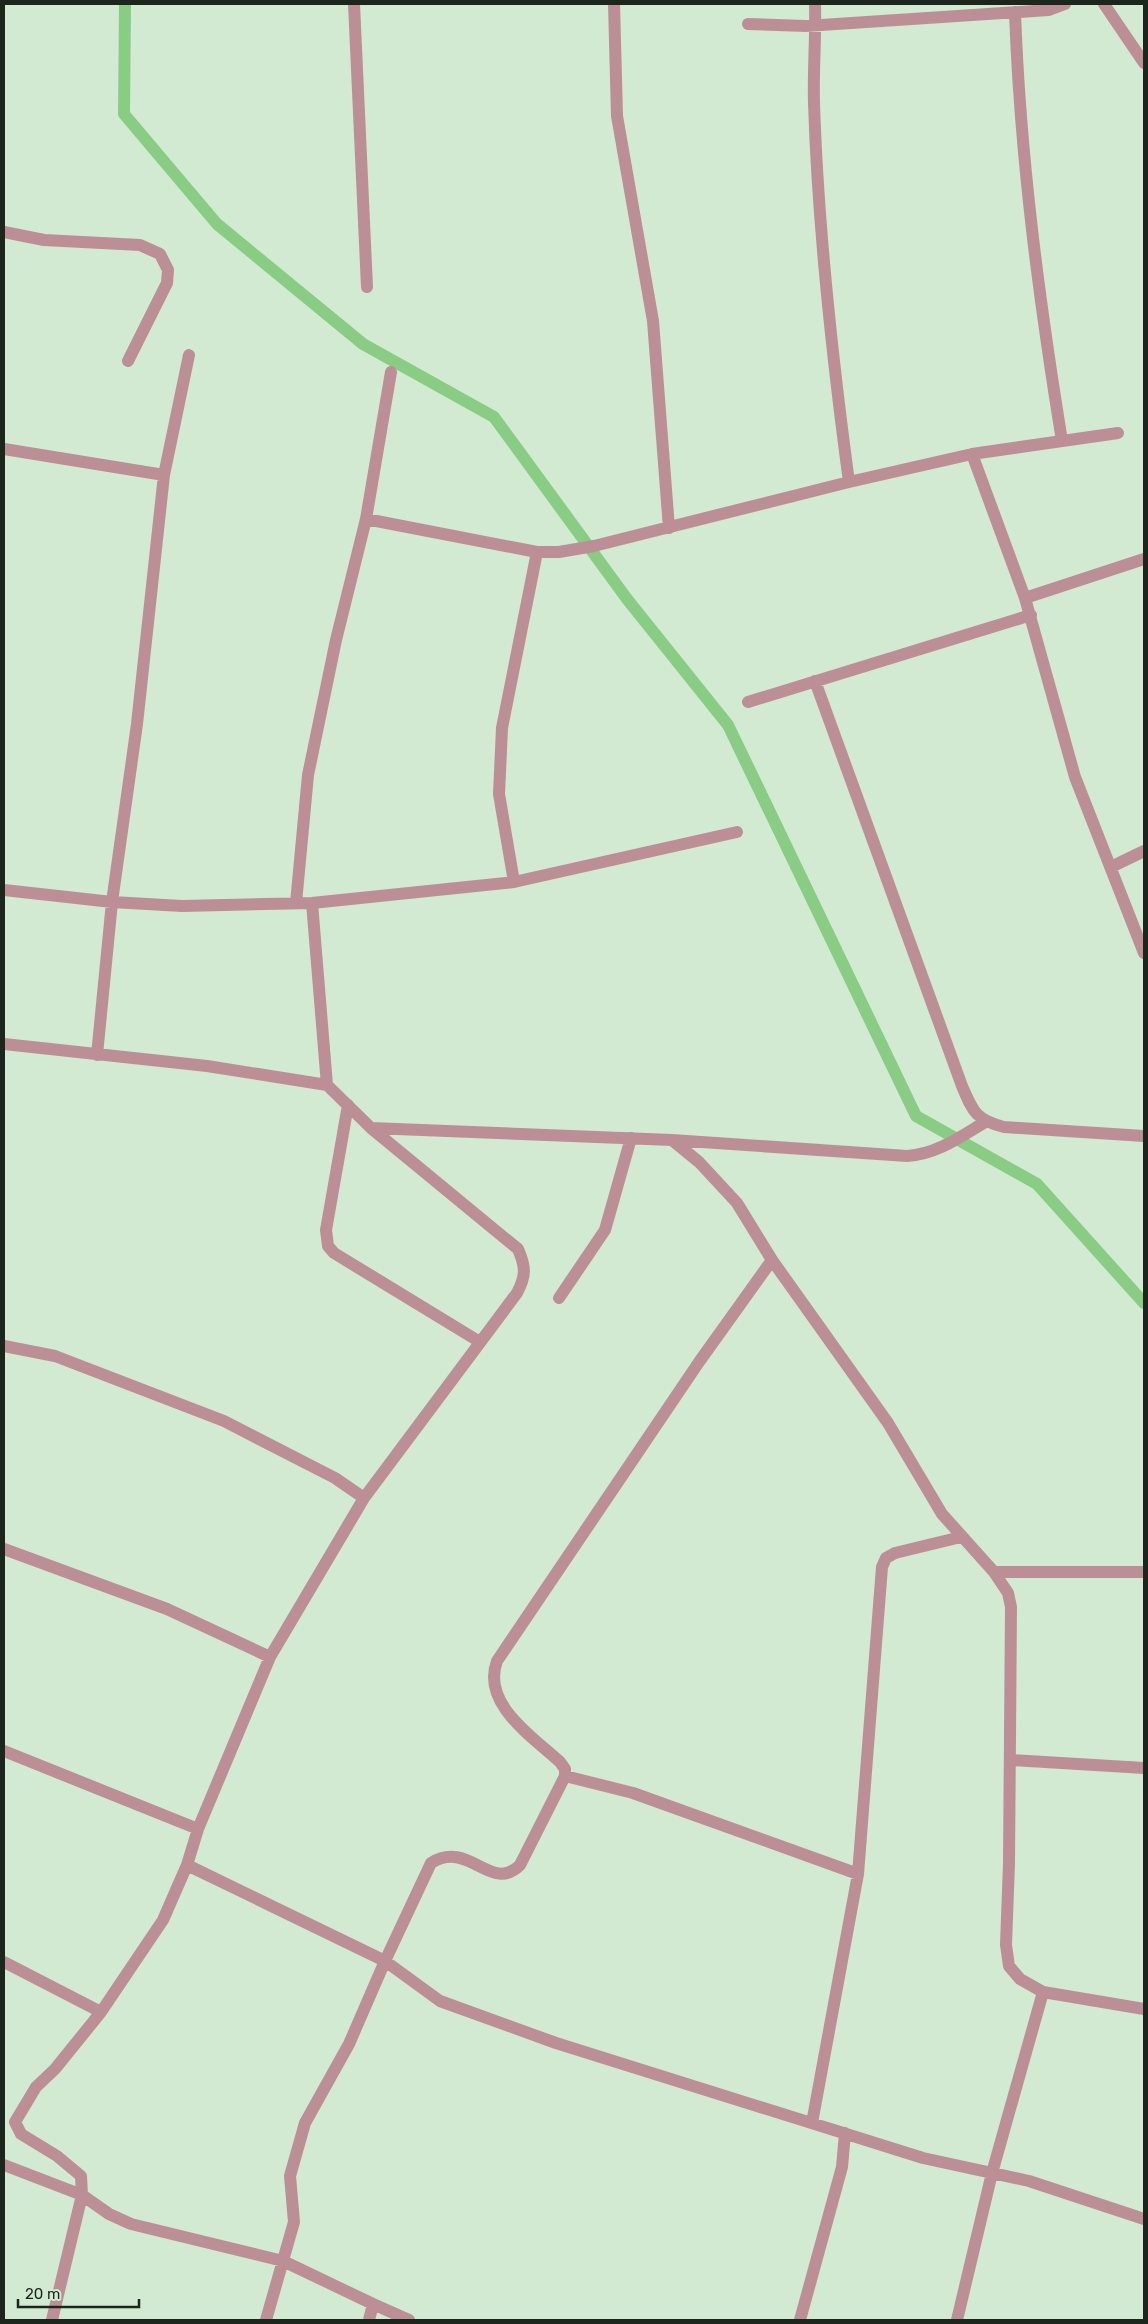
<svg xmlns="http://www.w3.org/2000/svg" width="1148" height="2324" viewBox="0 0 1148 2324" font-family="Rubik,sans-serif">
<rect width="100%" height="100%" fill="#d2ead1"/>
<g fill="none" stroke-linecap="round" stroke-linejoin="round">
<path stroke="#89cd85" stroke-width="12" d="M125,4L124,114L217,224L363,344L494,417L627,599L728,725L916,1116L1037,1184L1144,1303"/>
<path stroke="#bc8f96" stroke-width="12" d="M354,4L367,287
M614,4L617,116L653,321L669,528
M815,4C816,37 813,70 814,103C818,229 832,356 849,482
M1104,4L1144,63
M1015,12C1020,156 1039,299 1062,441
M748,24L806,26L1049,10L1065,4
M4,232L44,240L140,245L160,254L168,270L167,283L128,361
M4,449L164,475
M972,454L1025,598
M366,519L537,552H559L594,546L849,482L972,454L1118,433
M1144,559L1025,598L1075,777L1144,953
M815,681L962,1086C973,1112 976,1120 1004,1127L1144,1136
M748,702L1031,615
M1111,867L1144,851
M514,882L499,794L502,728L537,552
M4,890L112,902L182,906L312,903L514,882L737,832
M296,903L308,775L336,640L366,519L391,372
M4,1044L207,1066L327,1085
M97,1055L112,902L137,724L164,475L189,355
M348,1105L326,1230L328,1246L334,1253L480,1342
M371,1128L672,1140L907,1156C937,1154 960,1137 985,1122
M672,1140L699,1162L737,1203L772,1260L888,1423L942,1514L994,1572L1008,1593L1011,1607L1009,1863L1006,1945L1009,1966L1020,1979L1043,1992L1144,2009
M772,1260L699,1362L497,1661C481,1704 533,1737 560,1762L565,1769V1776L520,1865C491,1894 469,1839 431,1863L385,1961L440,2001L556,2043L923,2158L1029,2181L1144,2219
M559,1298L605,1230L631,1138
M4,1346L55,1356L224,1421L335,1478L364,1498
M4,1549L167,1609L270,1657L364,1498L517,1293C526,1276 526,1267 518,1249L371,1128L327,1085L312,903
M994,1572H1144
M4,1751L198,1829
M1010,1760L1144,1768
M565,1776L633,1793L858,1874
M187,1865L385,1961L349,2044L305,2123L290,2176L294,2222L266,2320
M4,1962L101,2012
M812,2123L858,1874L882,1567L886,1558L895,1553L961,1537
M4,2165L82,2195L109,2214L131,2224L283,2261L373,2304L369,2320
M373,2304L409,2320
M52,2320L82,2195L81,2176L57,2156L21,2134L15,2122L36,2087L55,2069L101,2012L163,1920L187,1865L198,1829L270,1657
M800,2320L842,2167L845,2133
M957,2320L992,2173L1043,1992"/>
</g>
<rect width="1148" height="2324" fill="none" stroke="#1d261c" stroke-width="10"/>
<path d="M18 2299v8h121v-8" fill="none" stroke="#1d261c" stroke-width="2.5"/>
<text x="25" y="2299" font-size="15" fill="#1d261c" stroke="#d2ead1" stroke-width="4" paint-order="stroke">20 m</text>
</svg>
